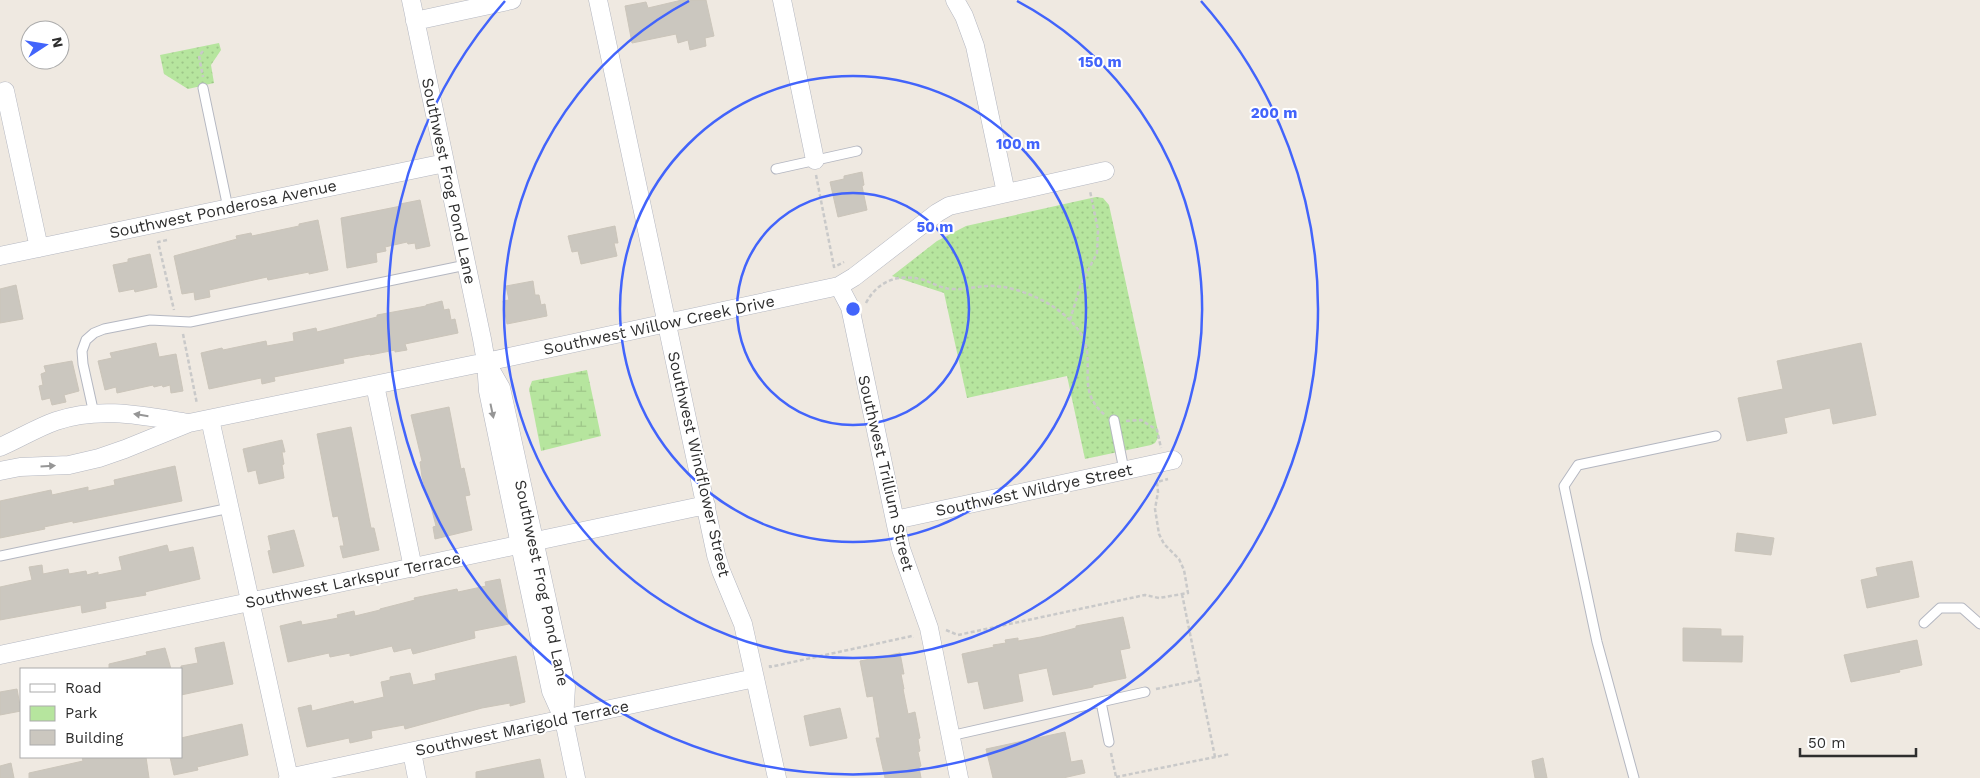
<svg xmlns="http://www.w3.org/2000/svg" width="1980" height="778" viewBox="0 0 1980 778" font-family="'Work Sans',sans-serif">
<defs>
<pattern id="green-dots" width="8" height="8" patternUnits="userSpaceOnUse" patternTransform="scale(1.25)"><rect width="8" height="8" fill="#b6e59e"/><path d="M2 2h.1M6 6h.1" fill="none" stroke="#9dc588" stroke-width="1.8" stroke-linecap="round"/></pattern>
<pattern id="wetland-marsh" width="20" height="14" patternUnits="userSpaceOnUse" patternTransform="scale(1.25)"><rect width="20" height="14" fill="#b6e59e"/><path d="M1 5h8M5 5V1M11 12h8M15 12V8" fill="none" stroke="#9dc588"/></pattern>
</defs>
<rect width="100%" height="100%" fill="#efe9e1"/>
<path fill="url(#green-dots)" d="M219,43L221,50L211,65L214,83L188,89L164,74L160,55Z
M1096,197L1103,198L1109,205L1159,436L1155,443L1151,445L1085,459L1067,376L967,398L944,293L892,276L937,241L966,226Z"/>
<path fill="url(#wetland-marsh)" d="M587,370L601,436L541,451L529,389L532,381Z"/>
<path fill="#cbc7bf" stroke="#cbc5ba" d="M682,0H706L714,36L705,38L706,46L690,50L688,40L678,43L676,34L632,43L625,6L646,2L648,8Z
M862,172L864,185L862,186L867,210L838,217L830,182L844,179V176Z
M420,200L430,246L416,249L415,243L408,244L407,242L385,247L386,251L376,253L377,262L347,268L341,218L401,206L400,204Z
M318,220L328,270L309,274V272L268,280L267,277L209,290L210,297L195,300L194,292L182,294L174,256L237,239L236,236L251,233L252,236L299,226V224Z
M615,226L618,243H614L617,256L581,264L578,251L572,252L568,236Z
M150,254L157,287L135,292L134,289L119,292L113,265L128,262V259Z
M533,281L535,295H539L541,305L545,304L547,316L507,324L503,301L509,300L506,286Z
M16,285L23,319L0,323V289Z
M442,301L444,310L449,309L451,320L455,319L458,333L405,344L407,350L395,352V350L370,355V354L343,359L344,363L274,377L275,381L262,384L261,378L209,389L201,353L222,348L223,350L266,341L267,346L294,341L293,333L316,328L317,332L377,317V315L426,306V305Z
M156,343L159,357L176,354L183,391L171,393L170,385L163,387L162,385L154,387L153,385L117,393L116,387L105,390L98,361L112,358L110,353Z
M1861,343L1876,415L1833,424L1830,408L1784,418L1787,433L1747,441L1738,398L1783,389L1777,361Z
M72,361L79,391L64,395L66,402L52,405L50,398L42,400L39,386L43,385L41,374L46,372L44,366Z
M449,407L461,469L464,468L470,495L465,496L472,530L435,539L433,527L436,526L427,491H426L422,477L420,462L422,461L411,415Z
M351,427L371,528H374L379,550L343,558L340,546H344L338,516L333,517L317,434Z
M282,440L285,452H282L284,464L282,465L284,478L259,484L256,470L248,472L243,449Z
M175,466L182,501L73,523V521L44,527L45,529L0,538V501L51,490L52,495L88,487V491L115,485L114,480Z
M294,530L304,566L273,573L268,551L271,550L268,536Z
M1737,533L1774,538L1771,555L1735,551Z
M167,545L169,552L193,547L200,579L145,592L146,595L105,602L106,608L82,613L81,605L0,620V587L32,580L29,567L42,565L43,574L68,569L69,574L86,571L87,575L98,572V575L122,570L119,557Z
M1912,561L1919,597L1867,608L1861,580L1878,576L1876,568Z
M500,579L509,624L474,631L475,638L413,654L411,648L394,652L392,646L350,656V653L330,657L329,653L288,662L280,626L301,621L302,625L338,618L337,615L354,611L355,616L380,610V609L415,600L414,598L457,589L458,592L486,586L485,582Z
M1123,617L1130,648L1120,650L1126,678L1093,685V687L1053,695L1047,668L1018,674L1023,701L984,709L978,681L968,683L962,654L994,647L993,645L1006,643L1005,640L1018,638V641L1041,637L1076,628V626Z
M1683,628L1721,629V636H1743L1742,662L1683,661Z
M1917,640L1922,665L1899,670L1900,672L1851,682L1844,655Z
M224,642L233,684L181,695V666L198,663L195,648Z
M165,648L171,669H109V664L147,655L146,652Z
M900,653L904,674H901L904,689H903L908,714L915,712L920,738L918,739L920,751L918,752L921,766L919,767L921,778H885L876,738H880L873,696L867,697L860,661Z
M516,656L525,702L510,706V703L482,708L405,729L404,725L371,731L372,738L350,743L349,738L307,747L298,708L311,705L312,711L353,701L354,704L384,697L381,682L390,680V677L410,673L413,685L436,680L435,674Z
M17,689L21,711L0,715V692Z
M840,708L847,738L810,746L804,716Z
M242,724L248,755L197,767L198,770L174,775L170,757H181V738Z
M1065,732L1071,762L1082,760L1085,773L1063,778H993L986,749Z
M82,757H146L149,778H29V773L83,761Z
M1543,758L1547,778H1535L1532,761Z
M540,759L544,778H476V772Z
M11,763L14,778H0V766Z"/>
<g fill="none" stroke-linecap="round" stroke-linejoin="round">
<defs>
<path id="service" d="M203,88L228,208
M776,169L857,151
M94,414L83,364L82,351L86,340L94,333L104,329L150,320L190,322L466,265
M1114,420L1124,470
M0,556L230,508
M1924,623L1940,608H1962L1980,624
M1101,702L1109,742
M950,736L1145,692
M1634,778L1597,642L1564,486L1578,465L1716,436"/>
<path id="minor" d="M411,0L482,339L486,362L488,391L520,545L551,691L564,720L566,687L501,388L486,362
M598,0L716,555L721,571L743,624L777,778
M782,0L815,160
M955,0L964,16L975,46L1006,193
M415,21L512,0
M5,91L39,248
M0,256L445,163
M839,286L850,307L901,549L929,628L959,778
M375,385L413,568
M210,419L289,778
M0,447C19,439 36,428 56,421C100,406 144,416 188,423
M0,471L20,467L69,465L99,458L125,449L189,423L486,362L839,286L854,277L937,213L949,206L1105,171
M895,520L1173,460
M0,655L706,505
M564,720L576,778
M412,752L417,778
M288,778L755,678"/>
</defs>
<use href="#service" stroke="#b4b7c1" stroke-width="11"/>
<use href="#minor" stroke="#b4b7c1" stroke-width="19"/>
<path stroke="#c9c9c9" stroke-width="2.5" stroke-dasharray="4 2.5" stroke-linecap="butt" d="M203,51L199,56L203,77
M816,175L834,267L844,262
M167,240L158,242L174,310
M866,303C878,280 900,273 924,280C933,283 942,289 953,289C967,290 980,285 994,286C1024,288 1059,305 1077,328C1101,359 1072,388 1105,415
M1070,320L1081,284L1097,253L1098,230L1090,191
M183,334L197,404
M1126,421L1141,420L1157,430L1161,448
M1182,594L1215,757
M946,630L958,635L1145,595L1159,598L1188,593L1184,570L1179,559L1164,544L1159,534L1155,509L1158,492L1157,482L1168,479
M770,665V667L912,636L913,638
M1156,689L1199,680
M1111,753L1116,777
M1116,777L1230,754"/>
<use href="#service" stroke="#fff" stroke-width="9"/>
<use href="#minor" stroke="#fff" stroke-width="18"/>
</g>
<defs><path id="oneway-solid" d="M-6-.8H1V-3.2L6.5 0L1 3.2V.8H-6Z" transform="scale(1.25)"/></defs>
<g fill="#969696">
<use href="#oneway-solid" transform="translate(492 411) rotate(78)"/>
<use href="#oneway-solid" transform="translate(141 415) rotate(-171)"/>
<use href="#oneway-solid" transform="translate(48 466) rotate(-4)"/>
</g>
<g fill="none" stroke="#4264fb" stroke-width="2.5">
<circle cx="853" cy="309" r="116"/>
<circle cx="853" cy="309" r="233"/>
<path d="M1017 1A349 349 0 1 1 689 1"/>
<path d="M1201 1A465 465 0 1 1 505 1"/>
</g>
<g text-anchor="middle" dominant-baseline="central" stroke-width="4" stroke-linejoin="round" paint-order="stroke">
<g font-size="16" fill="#2e2e2e" stroke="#fff">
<text transform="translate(449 181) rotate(78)">Southwest Frog Pond Lane</text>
<text transform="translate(223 209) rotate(-12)">Southwest Ponderosa Avenue</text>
<text transform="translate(659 325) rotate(-12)">Southwest Willow Creek Drive</text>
<text transform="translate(699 464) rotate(77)">Southwest Windflower Street</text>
<text transform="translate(886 473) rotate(77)">Southwest Trillium Street</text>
<text transform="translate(1034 490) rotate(-12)">Southwest Wildrye Street</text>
<text transform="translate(353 580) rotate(-12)">Southwest Larkspur Terrace</text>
<text transform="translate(542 583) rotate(78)">Southwest Frog Pond Lane</text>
<text transform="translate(522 728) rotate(-12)">Southwest Marigold Terrace</text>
</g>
</g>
<circle cx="853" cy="309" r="8" fill="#4264fb" stroke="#fff" stroke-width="2.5"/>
<g font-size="15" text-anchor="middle" font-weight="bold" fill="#4264fb" stroke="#fff" stroke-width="4" stroke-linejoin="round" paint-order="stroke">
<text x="1100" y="67">150 m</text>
<text x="1274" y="118">200 m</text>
<text x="1018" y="149">100 m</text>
<text x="935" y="232">50 m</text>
</g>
<rect x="20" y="668" width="162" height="90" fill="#ffffff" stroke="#ababab"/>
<rect x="30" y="684" width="25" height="8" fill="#ffffff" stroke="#ababab"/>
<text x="65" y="693" font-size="15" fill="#2e2e2e">Road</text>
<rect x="30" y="706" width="25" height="15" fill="#b6e59e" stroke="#ababab"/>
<text x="65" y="718" font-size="15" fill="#2e2e2e">Park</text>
<rect x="30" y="730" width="25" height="15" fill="#cbc7bf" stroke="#ababab"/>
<text x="65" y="743" font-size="15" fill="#2e2e2e">Building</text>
<g transform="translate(45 45) rotate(78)"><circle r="24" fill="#ffffff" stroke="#ababab"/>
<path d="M0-4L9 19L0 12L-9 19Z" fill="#4264fb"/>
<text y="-8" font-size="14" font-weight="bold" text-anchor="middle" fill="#2e2e2e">N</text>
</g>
<path d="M1800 748v8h116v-8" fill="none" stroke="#2e2e2e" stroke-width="2.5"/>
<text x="1808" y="748" font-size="15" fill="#2e2e2e" stroke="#ffffff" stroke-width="4" paint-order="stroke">50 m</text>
</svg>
